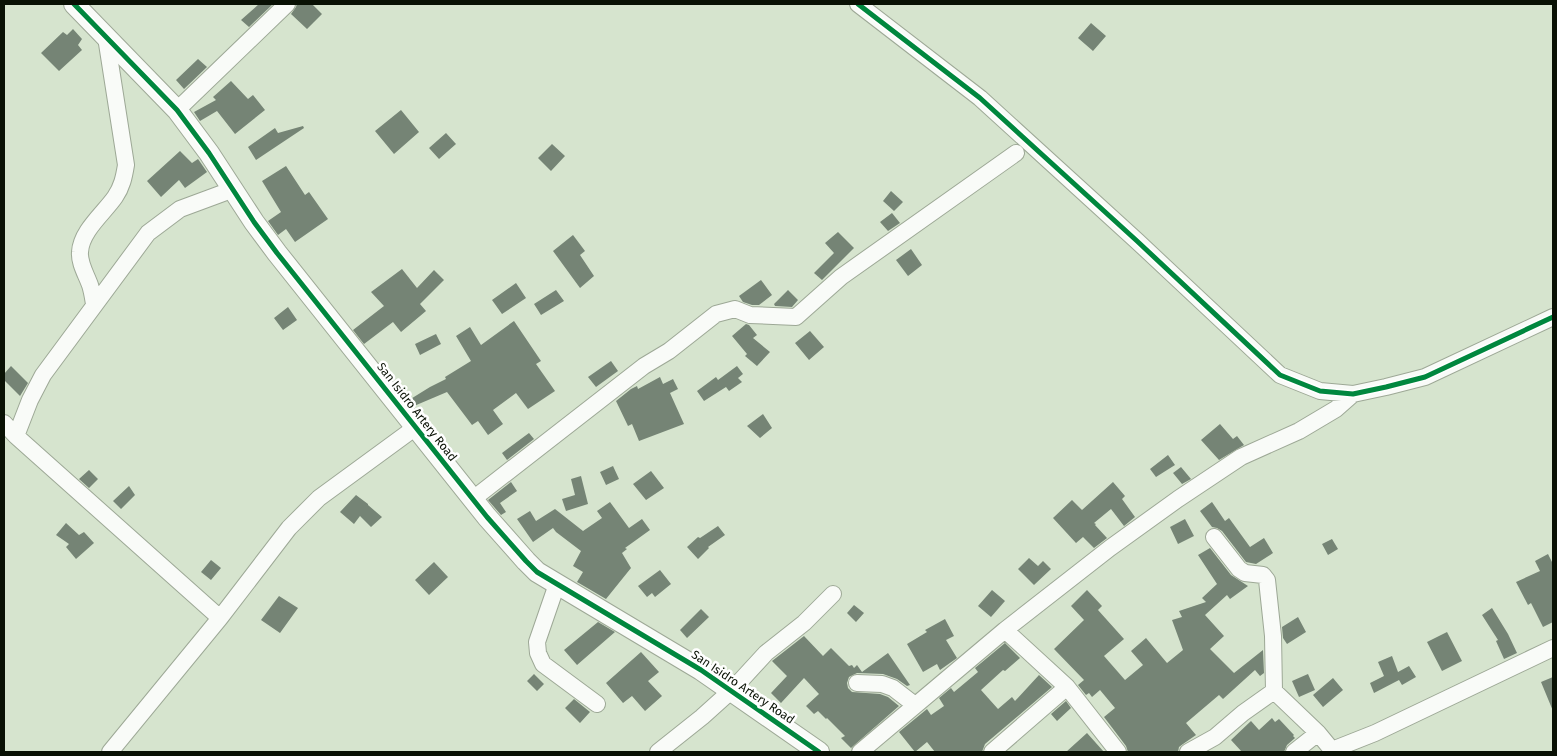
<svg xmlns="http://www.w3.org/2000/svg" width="1557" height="756" viewBox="0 0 1557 756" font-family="'Fira Sans',sans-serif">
<rect width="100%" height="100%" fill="#d6e4ce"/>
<path fill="#758475" d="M259,4H273L249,27L241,20Z
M297,4H312L322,14L307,29L291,14L296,7Z
M1091,23L1106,36L1093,51L1078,38Z
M73,29L82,39L78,45L82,50L59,71L41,53L63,32L67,35Z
M198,59L207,67L184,89L176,80Z
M231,81L248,99L253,95L265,110L235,134L217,111L200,121L194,112L216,100L213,97Z
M401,110L419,132L394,154L375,131Z
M303,126L304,128L256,160L248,147L275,128L278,133Z
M446,133L456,144L439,159L429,148Z
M552,144L565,156L551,171L538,158Z
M180,151L192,163L198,159L207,172L185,188L179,180L161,197L147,181Z
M286,166L305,195L309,192L328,219L295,242L286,229L278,235L268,221L281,212L262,181Z
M891,191L903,202L894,211L883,201Z
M892,213L900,223L888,231L880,222Z
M838,232L854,248L822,280L814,273L834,253L825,243Z
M573,235L585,251L580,255L594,276L580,288L553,251Z
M911,249L922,265L908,276L896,260Z
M402,269L417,288L434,270L444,280L420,304L426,311L401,332L393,322L364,344L353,330L384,306L371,292Z
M761,280L772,295L759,305H752L743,302L739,296Z
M516,283L526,298L502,314L492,300Z
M556,290L564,301L541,315L534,304Z
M788,290L798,300L792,307L775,306L774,304Z
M288,307L297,320L283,330L274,318Z
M514,321L541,361L536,364L555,391L528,409L516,393L493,410L503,424L488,435L478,421L472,425L447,392L414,406L409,400L430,387L446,379L445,377L471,361L456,336L470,327L481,345Z
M746,324L749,325L757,335L753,338L770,352L757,366L745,356L747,354L732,336Z
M810,331L824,347L809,360L795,343Z
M436,334L441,344L420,355L415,344Z
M611,361L618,371L596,387L588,377Z
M11,366L28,383L20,396L4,380V374Z
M737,366L743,374L738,378L742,382L729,391L726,387L704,401L697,391L716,377L718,380Z
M660,377L663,384L673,379L678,389L670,393L684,424L639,441L632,424L628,426L616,401L631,389L637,386L638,389Z
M763,414L772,428L760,438L747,426Z
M1220,424L1233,439L1237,436L1244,445L1219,460L1201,440Z
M529,433L534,439L507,460L502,453Z
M1168,455L1175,465L1156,477L1150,469Z
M613,466L619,479L606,485L600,472Z
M1181,467L1191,479L1182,484L1173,473Z
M89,470L98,479L89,488L79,479Z
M651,471L664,488L646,500L633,484Z
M581,476L588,504L566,511L562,499L575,495L571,479Z
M511,482L517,491L500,503L506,512L501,515L488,500Z
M1113,482L1125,496L1122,499L1135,517L1124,526L1111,509L1094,523L1096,524L1095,525L1107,538L1094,548L1083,537L1076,543L1053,518L1072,500L1082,510Z
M129,486L135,495L121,509L113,501Z
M356,495L368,504V505L382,517L371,527L360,516L354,524L340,512Z
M610,502L629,528L642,519L650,530L625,548L627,549L622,553L631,568L606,599L577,582L583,572L573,566L581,551L556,532L553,528L533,542L517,519L530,511L536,521L555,509L583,531L602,518L597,511Z
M1212,502L1225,521L1229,518L1250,547L1264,538L1273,553L1256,564L1246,562L1222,531L1217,528L1212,527L1200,511Z
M1185,519L1194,536L1178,544L1170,527Z
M66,523L79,535L84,532L94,543L76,559L66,547L69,544L56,535Z
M718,526L725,535L708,547L709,548L698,559L687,547L698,537L700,538Z
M1332,539L1338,549L1328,555L1322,544Z
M1210,548L1231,575L1248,586L1230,599L1227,595L1205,615L1224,636L1210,649L1234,673L1263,650L1264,673L1260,676L1255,670L1223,699L1219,695L1186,723L1196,735L1183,744L1179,747L1178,752H1128L1126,746L1104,717L1115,708L1100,690L1092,697L1089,693L1086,695L1078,685L1084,680L1054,649L1084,620L1071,606L1087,590L1102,606L1098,610L1124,639L1104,656L1125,680L1143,665L1131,651L1146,638L1167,663L1183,650L1172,620L1182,617L1179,611L1206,602L1202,598L1217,584L1198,555Z
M1548,554L1553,564V622L1543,627L1531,603L1528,605L1516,582L1540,571L1535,561Z
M1029,558L1038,566L1043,561L1051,569L1034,585L1018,569Z
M211,560L221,568L211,580L201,572Z
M434,562L448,577L429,595L415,580Z
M660,570L671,584L655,597L652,593L647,597L638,586Z
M992,590L1005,601L991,617L978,606Z
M279,596L298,608L280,633L261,620Z
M854,605L864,613L856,622L847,613Z
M1492,608L1508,634L1517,653L1504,659L1496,641L1498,640L1482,615Z
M701,609L709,617L687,638L680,630Z
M1298,617L1306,632L1287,644L1283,638L1282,627Z
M945,619L954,636L946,640L957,658L940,670L937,664L923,672L907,644L927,632L925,630Z
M598,622L615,632L577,665L564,650Z
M1447,632L1462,661L1442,671L1427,642Z
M804,636L823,656L831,648L849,666L852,665L854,668L857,665L862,672L888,653L910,685L907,686L897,679L883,674L857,673L849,677L847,683L848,688L852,692L880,694L888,697L899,706L851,748L841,738L845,736L827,718L826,719L818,711L814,714L806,706L819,694L804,678L781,703L771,693L787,676L772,661Z
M1005,643L1020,658L1005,671L1003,670L981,690L998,709L1012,697L1015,701L1039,675L1052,687L985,744L982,752H935L927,742L915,752L899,732L927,709L931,715L944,706L939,698L951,688L954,692L978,672L975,668Z
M641,652L659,672L648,681L662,696L645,711L632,696L623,703L606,683Z
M1392,656L1398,672L1409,666L1416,677L1402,685L1399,680L1374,693L1370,683L1384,676L1378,662Z
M534,674L544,684L537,691L527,681Z
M1308,674L1315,690L1299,697L1292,681Z
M1553,677V711L1541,682Z
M1333,678L1343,690L1323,707L1313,695Z
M574,699L590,712L580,723L565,708Z
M1066,701L1071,708L1057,721L1051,714Z
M1272,718L1275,722L1279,719L1294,735L1293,736L1295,738L1287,745L1284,752H1242L1231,740L1251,721L1259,730Z
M1087,733L1104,752H1066Z"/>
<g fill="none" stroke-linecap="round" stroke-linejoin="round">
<defs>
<path id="minor" d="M858,4L980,98L1137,241L1280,375L1320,391L1353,394L1386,387L1425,377L1553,317
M177,110L287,4
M94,304C93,298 92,291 90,285C86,274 79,263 80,252C81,231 104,213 115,197C122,187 124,177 126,165L106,37
M4,423L16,436L220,618
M16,436L30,400L43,375L148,233L180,209L234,189
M473,499L644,366L669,351L716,314L735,309L750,315L796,317L841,277L1016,153
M1214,537L1239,569L1245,573L1263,575L1267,580L1273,636L1274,691
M557,584L537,642L538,653L543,664L597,704
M1005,630L1110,548L1178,499L1241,457L1299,431L1336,409L1353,394
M857,683L882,684L893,688L915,705
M110,752L220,618L289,528L319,498L416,427
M658,752L702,717L732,690L766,653L804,623L833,594
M860,752L1005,630L1067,687L1118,752
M992,752L1067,687
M1188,752L1215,737L1243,713L1274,691L1318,733L1332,750L1375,733L1553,648
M1294,752L1318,733"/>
<path id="tertiary" d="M74,4L177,110L209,153L254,222L277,253L487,517L526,561L537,572L557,584L701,670L819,752"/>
</defs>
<use href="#minor" stroke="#9da896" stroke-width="18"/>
<use href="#tertiary" stroke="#9da896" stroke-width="22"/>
<use href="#minor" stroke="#f9fbf8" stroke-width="16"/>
<use href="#tertiary" stroke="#f9fbf8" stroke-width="20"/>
<defs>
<path id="cycleway" d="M74,4L177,110L209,153L254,222L277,253L487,517L526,561L537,572L557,584L701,670L819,752
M858,4L980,98L1137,241L1280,375L1320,391L1353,394L1386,387L1425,377L1553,317"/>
</defs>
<use href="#cycleway" stroke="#fff" stroke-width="8"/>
<use href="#cycleway" stroke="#00873e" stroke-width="5"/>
</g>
<g text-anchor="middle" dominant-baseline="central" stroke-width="5" stroke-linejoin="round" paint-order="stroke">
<g font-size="12" fill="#091104" stroke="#fff">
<text transform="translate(417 412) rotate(52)">San Isidro Artery Road</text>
<text transform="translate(743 687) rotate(34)">San Isidro Artery Road</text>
</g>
</g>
<rect width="1557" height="756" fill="none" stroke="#091104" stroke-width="10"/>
</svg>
